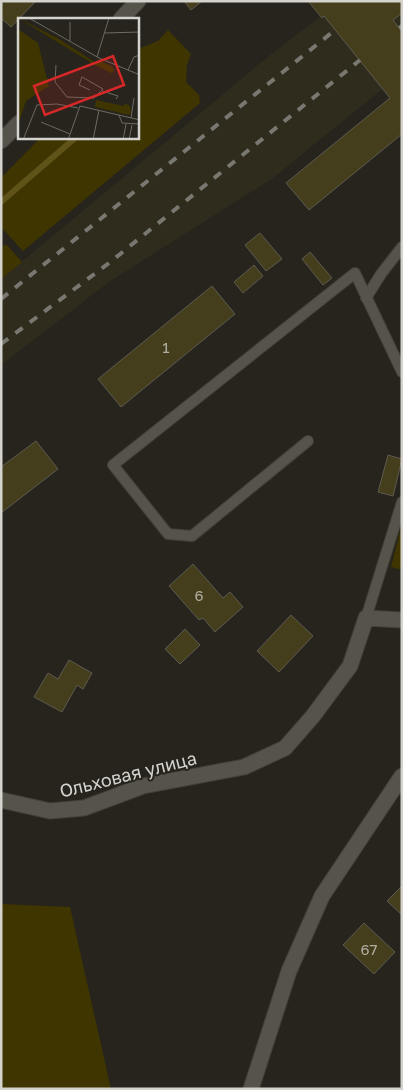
<svg xmlns="http://www.w3.org/2000/svg" width="403" height="1090" font-family="'Golos Text',sans-serif">
  <rect width="100%" height="100%" fill="#26241c"/>
  <path fill="#2f2c1e" d="M341,1H402V73L273,178L109,282L1,365V279L270,55Z"/>
  <g fill="#3f3501">
    <path d="M168,30L191,54L187,65L186,82L199,95L200,103L23,251L1,227V178L40,138H138V49L158,41Z"/>
    <path d="M6,244L22,262L1,279V248Z"/>
    <path d="M402,524V570L391,567Z"/>
    <path d="M1,904L70,907L111,1089H1Z"/>
  </g>
  <g fill="none" stroke-linecap="round" stroke-linejoin="round">
    <path stroke="#5f5319" stroke-width="6" d="M1,202L75,138"/>
  </g>
  <g fill="#453e1c" stroke="#5d5b51">
    <path d="M1,1H36L11,27L1,18Z"/>
    <path d="M184,1H202L191,10Z"/>
    <path d="M308,1H402V13L393,20L402,32V134L309,210L286,183L390,98L324,16L322,18Z"/>
    <path d="M260,233L282,259L266,271L245,245Z"/>
    <path d="M310,252L332,278L323,285L302,259Z"/>
    <path d="M254,265L263,276L243,293L234,282Z"/>
    <path d="M212,286L235,314L121,407L98,379Z"/>
    <path d="M36,441L58,469L1,513V467Z"/>
    <path d="M388,455L402,459L393,496L378,492Z"/>
    <path d="M193,564L223,598L230,592L243,607L215,632L203,618L199,620L169,586Z"/>
    <path d="M291,615L313,636L279,672L257,651Z"/>
    <path d="M185,629L200,645L180,664L165,649Z"/>
    <path d="M69,660L92,673L83,689L77,685L62,712L34,697L48,673L58,679Z"/>
    <path d="M402,886V915L387,901Z"/>
    <path d="M364,923L395,952L374,974L343,945Z"/>
  </g>
  <g fill="none" stroke-linecap="round" stroke-linejoin="round">
    <g stroke="#42403a" stroke-width="12">
      <g id="lane">
        <path d="M366,298L381,274L402,247"/>
        <path d="M308,441L192,536L168,534L113,465L355,273L402,372"/>
        <path d="M366,618L402,502"/>
      </g>
    </g>
    <g stroke="#42403a" stroke-width="17">
      <g id="street">
        <path d="M1,800L50,811L84,808L143,786L244,767L285,748L313,716L350,666L366,618L402,620"/>
        <path d="M251,1089L289,971L322,896L402,776"/>
      </g>
    </g>
    <g stroke="#42403a" stroke-width="17">
      <g id="secondary">
        <path d="M121,19L138,1"/>
        <path d="M1,141L19,123"/>
      </g>
    </g>
    <use href="#lane" stroke="#55534a" stroke-width="10"/>
    <use href="#street" stroke="#55534a" stroke-width="15"/>
    <use href="#secondary" stroke="#55534a" stroke-width="15"/>
    <g stroke="#787770" stroke-width="4" stroke-dasharray="9 9" stroke-linecap="butt">
      <path d="M399,28L402,26"/>
      <path d="M1,299L335,30"/>
      <path d="M1,344L109,263L360,60"/>
    </g>
  </g>
  <g text-anchor="middle" dominant-baseline="central" stroke-width="4" stroke-linejoin="round" paint-order="stroke">
    <g font-size="15" fill="#b0aea2">
      <text x="166" y="347">1</text>
      <text x="199" y="595">6</text>
      <text x="369" y="949">67</text>
    </g>
    <g font-size="18" fill="#d4d3ce" stroke="#26241c">
      <text transform="translate(128 774) rotate(-14)">Ольховая улица</text>
    </g>
  </g>
  <g transform="translate(18 18)">
    <rect width="121" height="121" fill="#26241c"/>
    <path d="M0,0L41,21L78,45L80,42L95,49L96,53L93,55L77,47ZM0,11L20,25L31,68L8,83L0,107ZM78,82L106,88L107,85L112,88L113,95L111,97L77,89Z" fill="#3f3501"/>
    <path fill="none" stroke="#6c6a63" stroke-width="1" d="M11,0L81,40L122,57M87,15L122,14M52,23V4M79,39L91,0M38,47L37,64L49,79L76,80L85,71L64,59L61,67L72,72M110,52L116,39L122,37M84,73L100,78L98,81M101,97L104,105L122,106M113,100L116,80M23,104L52,116M5,122L19,87L39,86L60,90M50,122L62,88L122,102M75,122L81,92M105,122L108,106M111,122L114,107"/>
    <path fill="#d62828" fill-opacity="0.15" stroke="#d62828" stroke-width="2.5" d="M95,38L106,67L27,97L16,68Z"/>
    <rect width="121" height="121" fill="none" stroke="#d4d3ce" stroke-width="2.5"/>
  </g>
  <rect width="403" height="1090" fill="none" stroke="#d4d3ce" stroke-width="5"/>
</svg>
